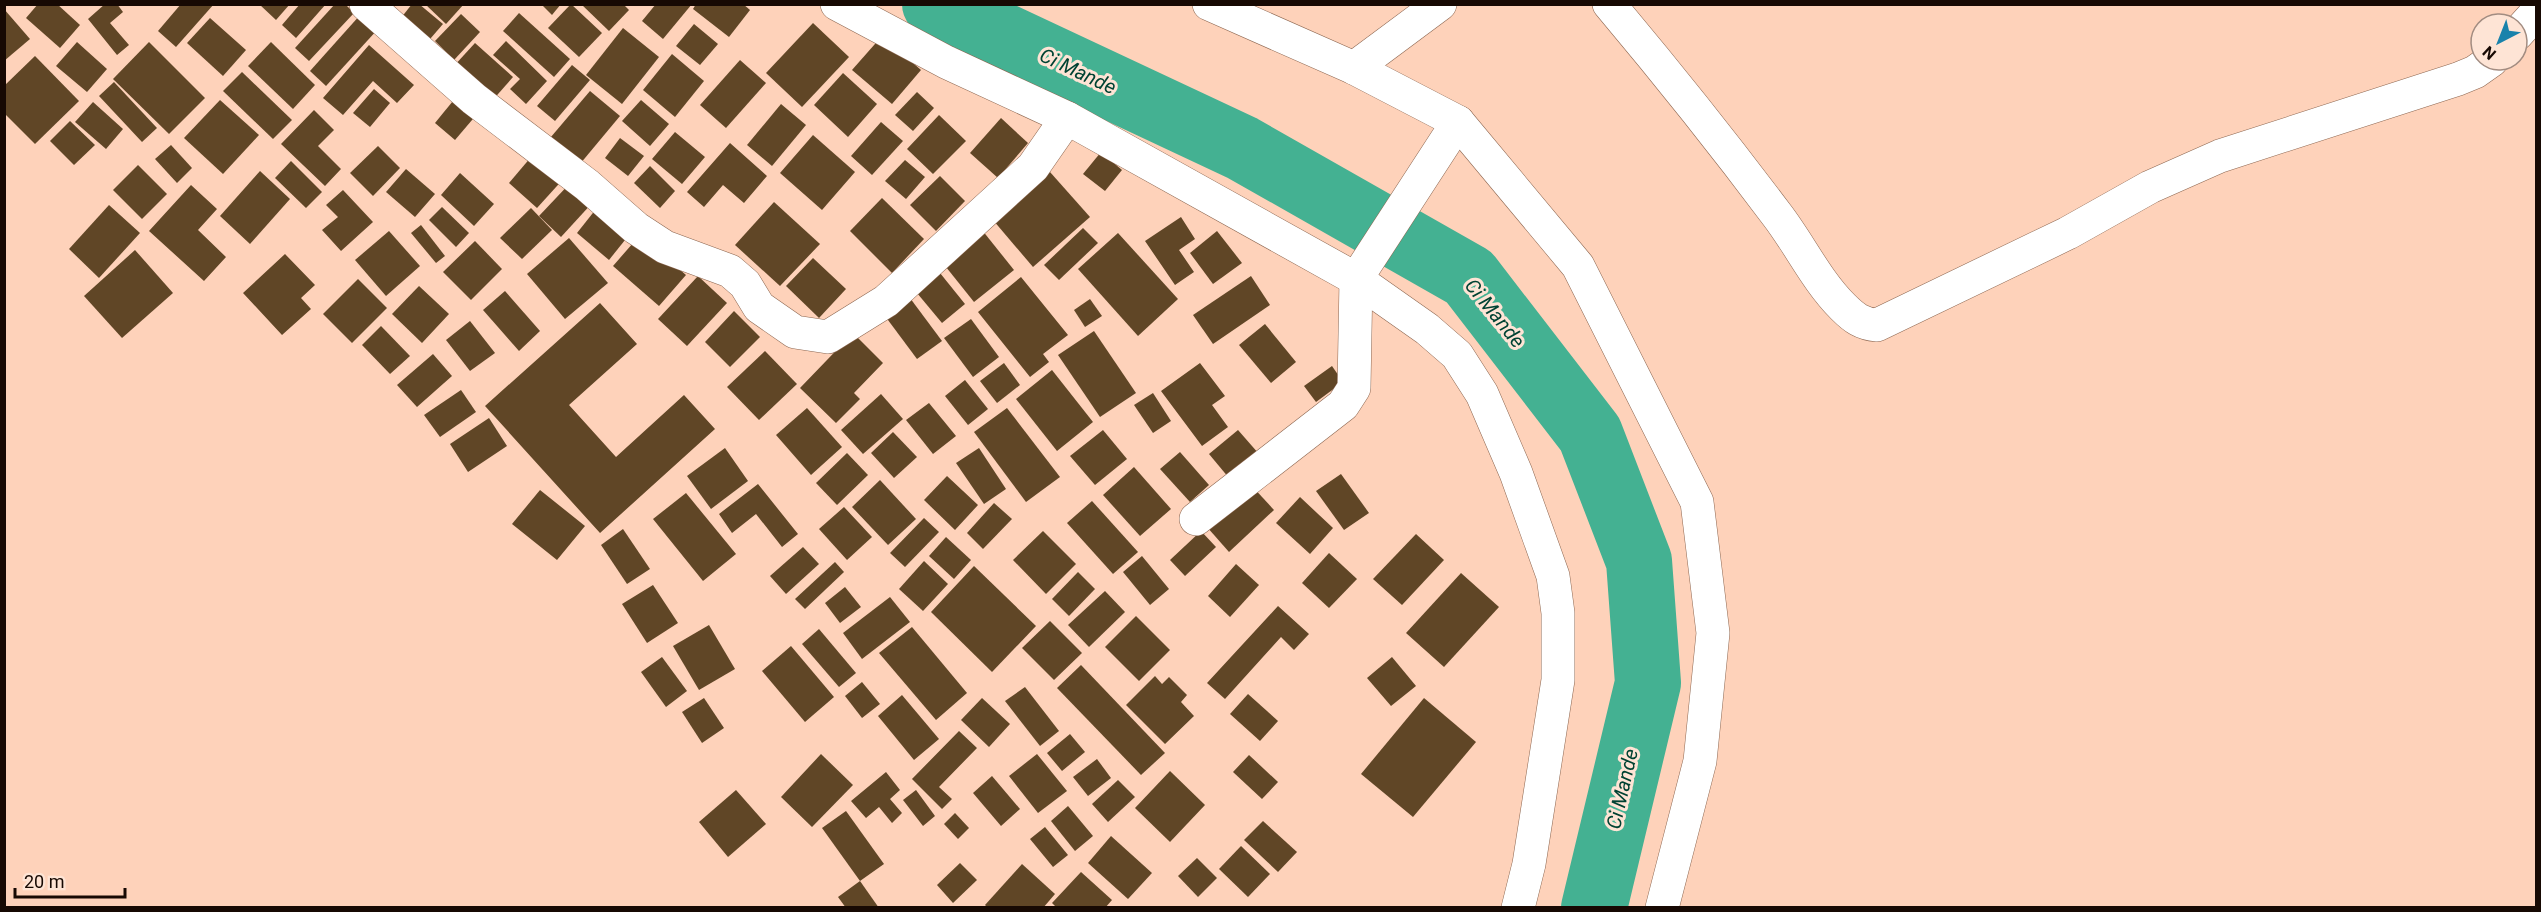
<svg xmlns="http://www.w3.org/2000/svg" width="2541" height="912" font-family="Roboto,sans-serif">
  <rect width="100%" height="100%" fill="#fed2ba"/>
  <g fill="none" stroke-linecap="round" stroke-linejoin="round">
    <path stroke="#44b192" stroke-width="66" d="M935,4L1242,148L1469,277L1590,434L1639,561L1648,683L1594,908"/>
  </g>
  <g fill="#604626">
    <path d="M38,4H57L80,25L60,48L26,18Z"/>
    <path d="M105,4H117L123,12L110,23L129,45L117,55L88,19Z"/>
    <path d="M181,4H214L176,47L158,31Z"/>
    <path d="M259,4H290L276,20Z"/>
    <path d="M300,4H326L296,38L282,25Z"/>
    <path d="M335,4H345L354,13L309,61L295,48Z"/>
    <path d="M412,4H419L443,24L424,46L397,23Z"/>
    <path d="M425,4H464L446,24Z"/>
    <path d="M541,4H561L552,15Z"/>
    <path d="M571,4L602,33L579,57L548,28Z"/>
    <path d="M581,4H623L629,10L609,31Z"/>
    <path d="M656,4H692L663,39L642,21Z"/>
    <path d="M696,4H743L750,10L729,37L693,9Z"/>
    <path d="M4,9L30,39L4,61Z"/>
    <path d="M519,13L570,59L554,77L503,31Z"/>
    <path d="M361,14L378,29L326,86L310,71Z"/>
    <path d="M461,14L480,32L454,60L435,41Z"/>
    <path d="M210,18L246,50L223,76L187,43Z"/>
    <path d="M813,23L849,57L802,107L766,73Z"/>
    <path d="M694,24L718,44L700,65L676,46Z"/>
    <path d="M623,28L659,57L622,104L586,75Z"/>
    <path d="M882,36L921,70L892,104L852,70Z"/>
    <path d="M506,41L547,81L526,104L510,89L520,79L493,55Z"/>
    <path d="M77,42L107,69L87,92L56,66Z"/>
    <path d="M149,42L205,98L169,134L113,79Z"/>
    <path d="M271,42L315,85L293,109L248,66Z"/>
    <path d="M475,43L513,77L491,102L453,67Z"/>
    <path d="M369,45L414,85L397,103L373,81L343,115L323,98Z"/>
    <path d="M672,54L704,81L675,117L643,90Z"/>
    <path d="M35,56L79,101L35,144L4,113V86Z"/>
    <path d="M740,60L766,83L726,128L700,105Z"/>
    <path d="M572,65L590,80L555,121L537,106Z"/>
    <path d="M242,72L292,120L273,139L223,91Z"/>
    <path d="M843,73L877,104L848,137L814,105Z"/>
    <path d="M114,82L157,128L142,142L99,96Z"/>
    <path d="M374,89L390,103L370,127L353,113Z"/>
    <path d="M590,91L620,116L575,170L545,144Z"/>
    <path d="M917,92L934,108L913,131L895,115Z"/>
    <path d="M457,96L478,113L455,140L435,123Z"/>
    <path d="M220,100L259,135L223,174L184,138Z"/>
    <path d="M641,100L669,124L650,146L622,121Z"/>
    <path d="M93,102L123,129L106,149L75,122Z"/>
    <path d="M781,104L806,125L772,166L747,145Z"/>
    <path d="M314,110L334,130L318,146L341,169L325,186L281,144Z"/>
    <path d="M939,115L966,141L933,174L907,149Z"/>
    <path d="M1001,118L1028,143L998,178L970,153Z"/>
    <path d="M70,121L95,145L74,165L50,141Z"/>
    <path d="M881,122L903,141L872,175L851,156Z"/>
    <path d="M675,132L705,157L682,184L652,159Z"/>
    <path d="M813,135L855,172L822,210L780,173Z"/>
    <path d="M620,138L644,156L628,176L605,158Z"/>
    <path d="M730,143L767,176L744,203L723,185L704,207L687,192Z"/>
    <path d="M171,145L192,168L177,183L155,159Z"/>
    <path d="M378,146L400,168L373,196L350,173Z"/>
    <path d="M537,150L566,176L537,208L509,183Z"/>
    <path d="M1101,152L1122,170L1105,191L1083,174Z"/>
    <path d="M905,160L925,177L906,199L885,181Z"/>
    <path d="M291,161L322,192L306,208L275,178Z"/>
    <path d="M138,165L167,194L142,219L113,190Z"/>
    <path d="M650,166L675,191L660,208L634,183Z"/>
    <path d="M406,169L435,194L415,217L386,192Z"/>
    <path d="M260,171L290,199L250,244L220,216Z"/>
    <path d="M1050,172L1090,217L1033,267L993,220Z"/>
    <path d="M460,173L494,204L474,226L441,195Z"/>
    <path d="M940,176L965,201L936,231L910,205Z"/>
    <path d="M573,180L594,201L561,237L539,216Z"/>
    <path d="M191,185L217,209L198,230L226,257L204,281L149,231Z"/>
    <path d="M343,190L373,222L341,251L322,230L338,217L326,205Z"/>
    <path d="M882,198L924,239L892,273L850,231Z"/>
    <path d="M774,202L820,244L780,286L735,245Z"/>
    <path d="M600,204L633,230L609,260L577,233Z"/>
    <path d="M109,205L140,233L99,278L69,249Z"/>
    <path d="M442,207L469,233L456,247L429,220Z"/>
    <path d="M531,208L552,230L522,259L500,238Z"/>
    <path d="M1181,217L1195,239L1179,250L1194,272L1175,285L1145,241Z"/>
    <path d="M421,225L445,256L436,263L411,233Z"/>
    <path d="M1083,228L1098,243L1059,280L1044,265Z"/>
    <path d="M982,230L1014,270L974,302L942,262Z"/>
    <path d="M389,231L420,266L386,296L355,260Z"/>
    <path d="M1217,231L1242,263L1213,284L1190,253Z"/>
    <path d="M1118,233L1178,299L1138,336L1078,269Z"/>
    <path d="M640,235L686,275L659,306L613,266Z"/>
    <path d="M569,238L608,283L565,319L527,274Z"/>
    <path d="M475,241L502,269L471,300L443,272Z"/>
    <path d="M135,250L173,293L122,338L84,296Z"/>
    <path d="M285,254L315,285L301,298L311,309L282,335L243,293Z"/>
    <path d="M813,258L846,289L819,318L786,286Z"/>
    <path d="M940,273L965,304L942,323L917,293Z"/>
    <path d="M698,276L727,303L687,346L658,319Z"/>
    <path d="M1251,276L1270,305L1213,344L1193,315Z"/>
    <path d="M1021,277L1068,335L1043,354L1049,362L1030,377L978,312Z"/>
    <path d="M358,279L387,308L352,343L323,314Z"/>
    <path d="M419,286L449,314L422,343L392,314Z"/>
    <path d="M505,291L540,331L519,351L483,310Z"/>
    <path d="M910,298L942,341L917,359L885,316Z"/>
    <path d="M1090,299L1102,316L1085,327L1074,310Z"/>
    <path d="M600,303L637,344L569,405L616,457L684,395L715,429L600,533L485,406Z"/>
    <path d="M734,311L760,337L730,367L705,342Z"/>
    <path d="M971,319L999,357L973,377L944,338Z"/>
    <path d="M470,321L495,353L470,371L446,340Z"/>
    <path d="M1265,324L1296,362L1271,383L1239,345Z"/>
    <path d="M381,326L410,356L390,374L362,345Z"/>
    <path d="M1094,331L1136,393L1100,417L1058,355Z"/>
    <path d="M853,333L883,363L854,393L860,399L836,423L800,388Z"/>
    <path d="M765,351L797,384L759,420L727,387Z"/>
    <path d="M433,354L452,376L417,407L397,385Z"/>
    <path d="M1004,363L1020,385L997,403L980,381Z"/>
    <path d="M1200,363L1225,396L1212,405L1228,427L1202,446L1161,391Z"/>
    <path d="M1332,366L1343,382L1316,402L1304,386Z"/>
    <path d="M1052,370L1093,422L1057,451L1016,399Z"/>
    <path d="M965,380L988,409L968,425L945,396Z"/>
    <path d="M461,390L476,412L440,437L424,415Z"/>
    <path d="M1153,393L1171,421L1153,433L1134,405Z"/>
    <path d="M881,394L903,419L863,454L841,430Z"/>
    <path d="M929,403L956,436L933,454L906,420Z"/>
    <path d="M807,408L842,447L811,475L776,435Z"/>
    <path d="M1007,408L1060,477L1026,502L974,432Z"/>
    <path d="M489,418L507,446L468,472L450,444Z"/>
    <path d="M1103,430L1127,459L1095,485L1070,456Z"/>
    <path d="M1238,430L1259,454L1229,478L1209,454Z"/>
    <path d="M893,432L917,457L894,478L871,453Z"/>
    <path d="M725,448L748,481L711,509L687,476Z"/>
    <path d="M979,448L1006,489L984,504L956,463Z"/>
    <path d="M1180,452L1209,485L1190,502L1160,469Z"/>
    <path d="M847,453L868,475L837,505L816,483Z"/>
    <path d="M1134,467L1171,509L1140,536L1103,495Z"/>
    <path d="M1341,474L1369,513L1344,530L1316,491Z"/>
    <path d="M947,476L978,505L955,530L924,500Z"/>
    <path d="M880,480L916,519L888,545L852,507Z"/>
    <path d="M758,484L798,534L782,547L756,514L732,533L719,514Z"/>
    <path d="M1251,485L1274,510L1229,552L1207,527Z"/>
    <path d="M540,490L585,526L557,560L512,524Z"/>
    <path d="M686,493L736,554L703,581L653,519Z"/>
    <path d="M1300,497L1333,528L1310,554L1276,523Z"/>
    <path d="M1092,501L1138,552L1113,574L1067,523Z"/>
    <path d="M994,503L1012,519L983,549L967,533Z"/>
    <path d="M844,507L872,537L847,560L819,529Z"/>
    <path d="M924,518L939,532L905,567L890,553Z"/>
    <path d="M623,529L650,569L627,584L601,545Z"/>
    <path d="M1043,531L1076,564L1046,594L1013,560Z"/>
    <path d="M1201,531L1216,547L1185,576L1170,560Z"/>
    <path d="M1416,534L1444,560L1402,605L1373,579Z"/>
    <path d="M946,537L971,560L954,579L929,556Z"/>
    <path d="M803,547L819,564L786,594L770,576Z"/>
    <path d="M1329,553L1357,579L1329,608L1302,583Z"/>
    <path d="M1142,556L1169,589L1150,605L1123,572Z"/>
    <path d="M924,561L948,584L923,611L899,589Z"/>
    <path d="M835,562L844,572L805,609L795,599Z"/>
    <path d="M1236,564L1259,585L1230,617L1208,596Z"/>
    <path d="M974,566L1036,626L992,672L931,612Z"/>
    <path d="M1078,572L1095,589L1069,616L1052,599Z"/>
    <path d="M1461,573L1499,607L1444,667L1406,633Z"/>
    <path d="M653,585L678,623L647,643L622,604Z"/>
    <path d="M845,587L861,607L840,623L825,603Z"/>
    <path d="M1105,591L1125,612L1089,647L1068,625Z"/>
    <path d="M890,597L910,622L862,659L843,633Z"/>
    <path d="M1278,606L1309,634L1294,650L1281,637L1225,699L1207,683Z"/>
    <path d="M1136,616L1170,650L1139,681L1105,647Z"/>
    <path d="M1050,621L1082,653L1054,680L1022,648Z"/>
    <path d="M709,625L735,669L699,690L673,646Z"/>
    <path d="M912,627L967,693L936,720L879,653Z"/>
    <path d="M819,629L856,673L839,687L802,644Z"/>
    <path d="M791,646L834,697L805,722L762,671Z"/>
    <path d="M662,657L687,691L666,707L641,672Z"/>
    <path d="M1392,657L1416,686L1391,706L1367,678Z"/>
    <path d="M1081,665L1165,753L1141,775L1057,688Z"/>
    <path d="M1155,676L1162,684L1169,677L1187,695L1181,702L1194,716L1165,744L1126,705Z"/>
    <path d="M862,682L880,704L862,718L845,696Z"/>
    <path d="M1025,687L1059,731L1040,746L1005,701Z"/>
    <path d="M1248,694L1278,721L1260,741L1230,714Z"/>
    <path d="M902,695L939,739L914,760L878,716Z"/>
    <path d="M704,698L724,728L702,743L682,712Z"/>
    <path d="M982,698L1010,724L989,747L961,720Z"/>
    <path d="M1424,698L1476,742L1413,817L1361,774Z"/>
    <path d="M959,731L977,748L939,787L952,799L942,809L912,779Z"/>
    <path d="M1070,734L1085,752L1062,771L1047,753Z"/>
    <path d="M821,754L853,785L812,827L781,797Z"/>
    <path d="M1037,754L1067,791L1038,813L1009,776Z"/>
    <path d="M1249,755L1278,782L1262,799L1233,772Z"/>
    <path d="M1097,759L1111,778L1088,796L1073,777Z"/>
    <path d="M1170,771L1205,805L1170,842L1135,808Z"/>
    <path d="M886,772L900,790L890,799L902,813L892,823L879,807L866,818L851,801Z"/>
    <path d="M992,776L1020,809L1001,826L973,793Z"/>
    <path d="M1118,780L1135,797L1108,822L1092,804Z"/>
    <path d="M736,790L766,824L728,857L699,822Z"/>
    <path d="M916,790L935,816L923,826L903,800Z"/>
    <path d="M1068,806L1093,836L1075,851L1051,821Z"/>
    <path d="M846,811L884,864L860,881L822,828Z"/>
    <path d="M955,813L969,828L958,839L944,824Z"/>
    <path d="M1263,821L1297,852L1278,872L1244,840Z"/>
    <path d="M1045,827L1068,855L1053,867L1030,839Z"/>
    <path d="M1111,836L1152,873L1128,899L1088,863Z"/>
    <path d="M1241,846L1270,874L1248,897L1219,869Z"/>
    <path d="M1197,858L1217,878L1198,897L1178,876Z"/>
    <path d="M960,863L977,880L953,903L937,885Z"/>
    <path d="M1022,864L1055,894L1043,908H988L985,905Z"/>
    <path d="M1081,872L1112,900L1105,908H1057L1052,903Z"/>
    <path d="M860,881L879,908H846L838,897Z"/>
  </g>
  <g fill="none" stroke-linecap="round" stroke-linejoin="round">
    <g stroke="#8d6751" stroke-width="34">
      <g id="minor">
        <path d="M366,4L474,99L587,185L636,228L665,247L730,271L745,284L759,307L795,332L828,337L886,301L1033,167L1067,118"/>
        <path d="M837,4L946,62L1067,118L1356,279L1427,329L1457,355L1482,394L1516,473L1553,576L1558,613V680L1529,864L1518,908"/>
        <path d="M1209,4L1354,68L1458,122L1578,266L1697,502L1713,633L1700,761L1662,908"/>
        <path d="M1609,4C1667,73 1723,143 1777,215C1800,245 1816,280 1843,307C1854,318 1862,324 1877,325L2068,233L2150,187L2220,156L2458,79L2475,72L2492,60"/>
        <path d="M2517,34L2536,13"/>
        <path d="M1354,68L1440,4"/>
        <path d="M1196,519L1343,405L1354,388L1356,279L1458,122"/>
      </g>
    </g>
    <use href="#minor" stroke="#fff" stroke-width="33"/>
  </g>
  <g text-anchor="middle" dominant-baseline="central" stroke-width="6" stroke-linejoin="round" paint-order="stroke">
    <g font-size="20" font-style="italic" fill="#004232" stroke="#fee4d5">
      <text transform="translate(1078 71) rotate(25)">Ci Mande</text>
      <text transform="translate(1495 313) rotate(51)">Ci Mande</text>
      <text transform="translate(1622 789) rotate(-77)">Ci Mande</text>
    </g>
  </g>
  <rect width="2541" height="912" fill="none" stroke="#170903" stroke-width="12"/>
  <g transform="translate(2499 42) rotate(222)"><circle r="28" fill="#fee4d5" stroke="#a28c81" stroke-width="1.5"/>
  <path d="M0-4.5L10 22L0 15L-10 22Z" fill="#1982ab"/>
  <text y="-9" font-size="16" font-weight="bold" text-anchor="middle" fill="#170903">N</text>
  </g>
  <path d="M15 888v9h110v-9" fill="none" stroke="#170903" stroke-width="3"/>
  <text x="24" y="888" font-size="18" fill="#170903" stroke="#fee4d5" stroke-width="4.5" paint-order="stroke">20 m</text>
</svg>
